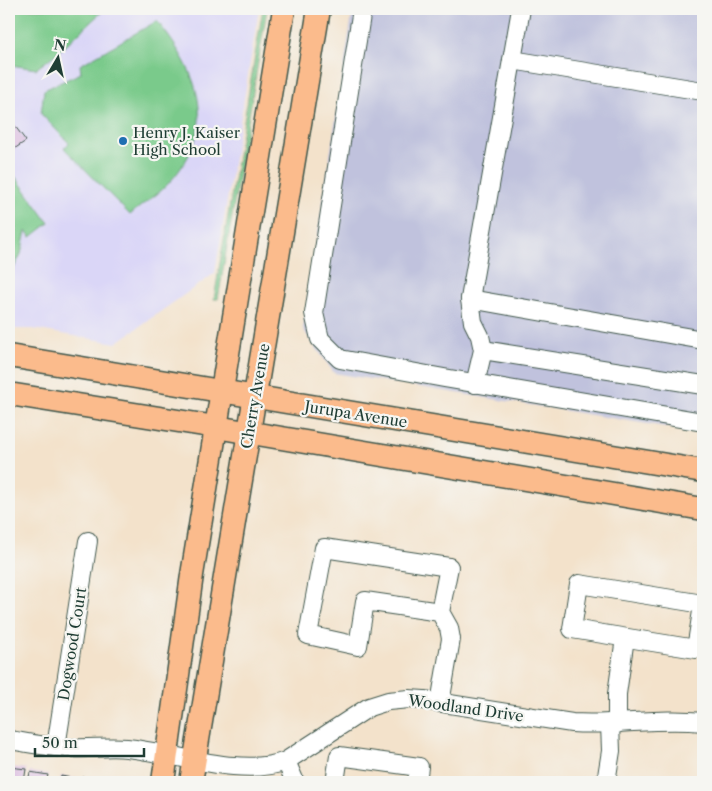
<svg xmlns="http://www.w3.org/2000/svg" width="712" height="791" font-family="'Libre Caslon Text',serif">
  <rect width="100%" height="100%" fill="#f6f6f2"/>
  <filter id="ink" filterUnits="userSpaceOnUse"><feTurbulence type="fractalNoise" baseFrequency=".02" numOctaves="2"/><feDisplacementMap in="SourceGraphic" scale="10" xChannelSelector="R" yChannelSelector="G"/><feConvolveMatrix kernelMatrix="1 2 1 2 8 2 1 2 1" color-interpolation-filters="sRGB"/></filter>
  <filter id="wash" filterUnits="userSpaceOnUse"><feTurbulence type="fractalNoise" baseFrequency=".0096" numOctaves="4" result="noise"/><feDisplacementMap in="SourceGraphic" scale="20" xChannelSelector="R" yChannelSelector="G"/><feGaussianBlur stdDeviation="1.12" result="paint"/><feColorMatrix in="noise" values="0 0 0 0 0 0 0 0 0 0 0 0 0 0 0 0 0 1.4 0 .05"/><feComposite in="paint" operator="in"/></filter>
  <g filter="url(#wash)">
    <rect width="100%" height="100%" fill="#f3e2cb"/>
    <path fill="#dad6f7" d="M9,9H259L215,273L116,343L33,329H9Z"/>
    <path fill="#c0c2dd" d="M353,9H703V433L334,373L303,329Z"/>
    <g fill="#7aca8b" stroke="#4c8460">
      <path d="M9,9H105L57,53L36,69L11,65L9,61Z"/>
      <path d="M263,9H267L218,299H214Z"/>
      <path d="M157,21C200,74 220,127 169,183C157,196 142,204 130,215L64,148L69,143L41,114L44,90L81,73L80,65Z"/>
      <path d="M9,168L49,223L31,237L26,231L21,254L9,278Z"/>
    </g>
    <g id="blocks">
      <g fill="#d7b4de">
        <path d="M9,118L26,141L11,151L9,148Z"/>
        <path d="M9,767L26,769L24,782H9Z"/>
        <path d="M30,772L48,775L46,782H28Z"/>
        <path d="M61,776L78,779L77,782H60Z"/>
        <path d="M83,777L99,780V782H82Z"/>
        <path d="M109,777L132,781V782H108Z"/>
      </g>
    </g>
  </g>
  <g filter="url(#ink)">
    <use href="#blocks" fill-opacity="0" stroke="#3f564b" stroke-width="1"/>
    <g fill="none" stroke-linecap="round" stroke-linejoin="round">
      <g stroke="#3f564b" stroke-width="20">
        <g id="minor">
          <path d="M362,9L314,313L320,339L340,359L444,378L703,422"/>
          <path d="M512,60L703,91"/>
          <path d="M470,299L703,340"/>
          <path d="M483,350L703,385"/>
          <path d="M475,384L483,350L480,336L473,322L470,299L521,9"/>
          <path d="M703,604L579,584L572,629L696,649L703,605"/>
          <path d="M440,612L365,601L358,646L308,635L324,548L449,567L440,612L449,628L451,639L440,703"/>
          <path d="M617,724V694L625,638"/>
          <path d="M9,740C30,743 52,748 73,748C91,749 109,746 127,748C175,753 242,778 286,761L369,707L388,701L409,699L424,700L572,723C616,726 660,717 703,722"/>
          <path d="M56,747L88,541"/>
          <path d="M286,761L295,782"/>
          <path d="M335,782L339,756L419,767L417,782"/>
          <path d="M606,782L611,751L610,724"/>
        </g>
      </g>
      <g stroke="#3f564b" stroke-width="25">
        <g id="major">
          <path d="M9,356L703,471"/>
          <path d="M9,394L216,427L703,509"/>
          <path d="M163,782L192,575L284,9"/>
          <path d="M191,782L319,9"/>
        </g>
      </g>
      <use href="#minor" stroke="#fff" stroke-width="18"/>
      <use href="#major" stroke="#fbbb8c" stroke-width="22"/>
    </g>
  </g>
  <circle fill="#1f6fb2" stroke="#f6f6f2" stroke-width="2" cx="123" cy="141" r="5"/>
  <g text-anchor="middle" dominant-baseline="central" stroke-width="4.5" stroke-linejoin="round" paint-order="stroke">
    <g font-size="15" fill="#1f3d34" stroke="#f6f6f2" text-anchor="start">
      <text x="133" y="132">Henry J. Kaiser<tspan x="133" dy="17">High School</tspan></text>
    </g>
    <g font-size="15" fill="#1f3d34" stroke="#f6f6f2">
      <text transform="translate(255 396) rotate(-80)">Cherry Avenue</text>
      <text transform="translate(356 414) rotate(9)">Jurupa Avenue</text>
      <text transform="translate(72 644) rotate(-81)">Dogwood Court</text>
      <text transform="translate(466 708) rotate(8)">Woodland Drive</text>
    </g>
  </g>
  <rect width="712" height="791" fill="none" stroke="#f6f6f2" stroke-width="30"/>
  <g transform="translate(58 58) rotate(9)" stroke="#f6f6f2" stroke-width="4" paint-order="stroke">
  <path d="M0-4L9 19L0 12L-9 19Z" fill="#1f3d34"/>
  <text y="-8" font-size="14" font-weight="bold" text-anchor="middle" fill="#1f3d34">N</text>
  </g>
  <path d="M35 748v8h109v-8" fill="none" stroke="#1f3d34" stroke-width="2.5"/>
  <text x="42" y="748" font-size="15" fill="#1f3d34" stroke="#f6f6f2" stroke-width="4" paint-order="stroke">50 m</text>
</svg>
